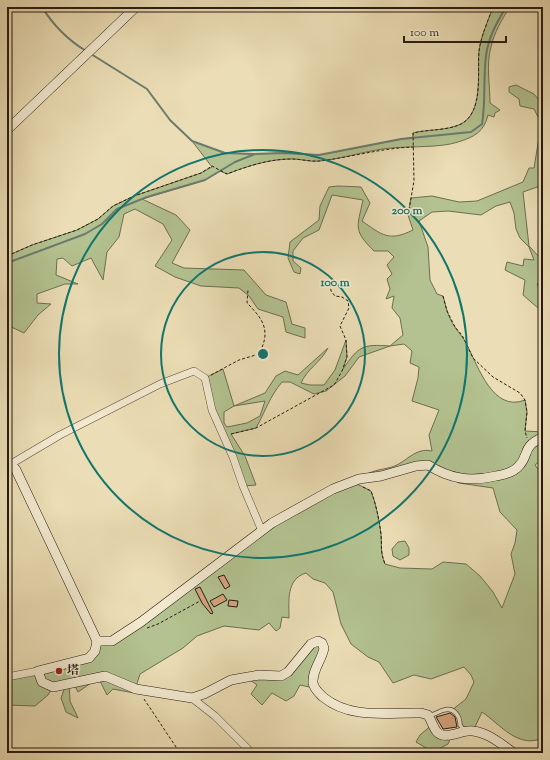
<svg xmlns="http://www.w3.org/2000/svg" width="550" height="760" font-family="'Sorts Mill Goudy','Noto Serif SC',serif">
  <rect width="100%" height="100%" fill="#ebddb5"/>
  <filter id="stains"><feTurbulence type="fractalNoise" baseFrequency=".005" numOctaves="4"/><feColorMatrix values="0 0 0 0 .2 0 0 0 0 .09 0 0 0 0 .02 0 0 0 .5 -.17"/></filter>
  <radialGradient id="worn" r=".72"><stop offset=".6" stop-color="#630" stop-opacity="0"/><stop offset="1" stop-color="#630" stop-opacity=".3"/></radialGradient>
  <g fill="#b3c290" stroke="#6c6e52" fill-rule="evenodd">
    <path d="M493,7H510C502,19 494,33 491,47C486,64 490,86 490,103L500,110L495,113L494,117L488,115C484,132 474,137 458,142C440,148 411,146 391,148C367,150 343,159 319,161C310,162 301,159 292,159C269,159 248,166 227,174L220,171L205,180L142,199L176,215L190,230L172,263L184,268L244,270L266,295L286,302L292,324L305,328V338L286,332L283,317L258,309L249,296L239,288L201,286L175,277L155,266L172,240L163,224L135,209L124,214L119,237L107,252L103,280L91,258L72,266L63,258L57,259L56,275L78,284H65L37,294V303L51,304L38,315L24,333L7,325V256L32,245L77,230L98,219L113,206L134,196L201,173L212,167L192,141L225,153L255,154L284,153L319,155L413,137V133C429,129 446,131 461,124C484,112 477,72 479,51C481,36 488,21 493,7Z"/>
    <path d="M516,85L534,94L543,105V185L523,192L529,246L542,260L543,279L537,284L543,297V310L538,308L523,295L525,280L505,270L507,262L523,266L524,259L534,260L529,247L520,238L516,229L514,213L510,202L496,206L481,215L448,211L432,212L419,221L428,247L430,280L437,294L443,296C446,306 448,318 455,327C459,334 464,338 467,345C478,366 493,413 525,400L527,412L525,431L543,432L542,454L543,459L535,465L538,469L543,468V738C518,749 501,725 482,712L473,731L460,725V721L452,710L466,699L474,682L471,675L464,667L431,679L414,675L393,683L379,662L368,657L351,644L341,624L333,592L325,583L313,579L306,573C286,579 289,601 289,618L282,617L280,628L276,631L269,623L259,630L224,626L197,636L183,648L140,674L134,693L113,689L107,695L100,681H94L78,692L73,682L69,683L70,701L78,718L66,712L61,698L66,684L53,687L48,695L35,706L7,705V677L89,658L97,641H112L272,523L346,483L359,485L371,491C376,504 379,519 381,534C382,547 380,551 385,564L400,568L432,569L443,562L466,564L480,576L493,592L502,608L515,574L511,554L515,543L517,530L500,512L493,488L459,483L428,465L359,479C374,469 377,471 392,467C407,462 415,447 432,451L429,435L439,410L412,401L418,378L419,367L410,363L412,351L404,344L390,346L359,357L345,376L326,391L314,394L290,382H282C270,396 265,412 256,428L231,434L245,456L256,485L243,486L221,430L205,378L223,369L234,406L265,393L276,376L285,371L298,375L328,348C321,362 307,369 301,383L310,385H324L335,370L346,340L347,357L343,369C359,346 362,344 390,346L403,335L400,318L392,308L394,296L386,299L390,289L387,279L392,274L387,265L394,257L388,251H374C353,230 357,228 363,200L332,195L319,230L303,238L293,251V261L301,268L300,274L294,272L288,258L290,242L319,220L320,206L329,187L338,186L361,187L370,203L362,221C382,235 389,242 413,230L408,215L411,198L432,196L459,202L477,201L523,182L529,168H534L542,119L538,117L534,109L520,106L519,99L509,92V87ZM265,401L260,416L247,423L227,427L224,423V412L234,406Z"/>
    <path d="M405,541L409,548V555L400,560L393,556L392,549L398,542Z"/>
    <path d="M322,643L314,688L300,685L294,696L286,701L272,693L262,705L251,694L257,685L246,677L281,676L311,644Z"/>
    <path d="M433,724L435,728L452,735L448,744L433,752L416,742L420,735Z"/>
  </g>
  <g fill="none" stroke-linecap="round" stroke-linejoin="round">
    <g stroke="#6b7c6e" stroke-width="2">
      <path d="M42,7C53,25 68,40 86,51"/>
      <path d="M91,54L147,89L170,120L192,141L225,153L253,154"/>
      <path d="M7,263L85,234L102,224L117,209L147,197L205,180L235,162L255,154L284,153L319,155L401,139L471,132L482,124C486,101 483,78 486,56C488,38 497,22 506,7"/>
    </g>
  </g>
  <g fill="#d5a57e" stroke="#261b13">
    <path d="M224,575L230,586L225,589L218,577Z"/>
    <path d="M200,587L213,613L211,614L202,603L195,589Z"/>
    <path d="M223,594L227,600L214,607L210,601Z"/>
    <path d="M229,600L238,601L237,607L228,606Z"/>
    <path d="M450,713L455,717L457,727L443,729L436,717Z"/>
  </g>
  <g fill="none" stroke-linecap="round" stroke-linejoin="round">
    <g stroke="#574c3c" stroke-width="5">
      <path id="lane" d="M429,715C436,715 438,711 444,710C454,707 460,716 460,725L464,730"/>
    </g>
    <g stroke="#574c3c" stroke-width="8">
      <g id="street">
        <path d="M11,464L60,435L160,384L194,371L205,378L212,410L233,457L243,486L262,531"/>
        <path d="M7,677L38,671"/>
        <path d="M192,698L215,716L247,748L250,753"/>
      </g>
    </g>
    <g stroke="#261b13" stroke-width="10">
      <g id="secondary">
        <path d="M7,130L136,7"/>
        <path d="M7,464H11L16,470L97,641L95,651L89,658L38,671L42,682L53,687L105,676L136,689L192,698L204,694L231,680L259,675L281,676L288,672L311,644L318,641L322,643L324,648C322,660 312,670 313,683C314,689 319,693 323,697C351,720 389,712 421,713L428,715C431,720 433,727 437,732C446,741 462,729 473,731C489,733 501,744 514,753"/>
        <path d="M97,641H112L141,622L272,523L333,489L359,479L381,476L416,466L428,465C450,479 470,482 496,476C502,475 513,472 518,467C531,454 520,448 543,437"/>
      </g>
    </g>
    <g stroke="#261b13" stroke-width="1" stroke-dasharray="3 2" stroke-linecap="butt">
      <path d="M408,215L414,181L413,133C429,129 446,131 461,124C484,112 477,72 479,51C481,36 488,21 493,7"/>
      <path d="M7,256L32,245L77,230L98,219L113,206L134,196L201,173L212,166L227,174C248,166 269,159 292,159C301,159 311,162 320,161C352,157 382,148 414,147"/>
      <path d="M443,296L447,311L455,327L462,335L473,358L493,377L520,393L525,400L527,412L525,431L527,438"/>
      <path d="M211,375L239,360L259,354C271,331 264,320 247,303L248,289"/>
      <path d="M231,434L256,428L334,385L342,371L347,357L346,340L340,326L349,308L348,301L342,297L335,296L331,291L330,284"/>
      <path d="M363,487L371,491C376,504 379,519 381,534C382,547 380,551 385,564"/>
      <path d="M147,628L158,624L200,601"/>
      <path d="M144,699L180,753"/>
    </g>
    <use href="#lane" stroke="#f2e9cf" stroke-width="3.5"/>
    <use href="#street" stroke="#f2e9cf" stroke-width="7"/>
    <use href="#secondary" stroke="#f2e9cf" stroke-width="9"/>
  </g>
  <g fill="none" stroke="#0f766e" stroke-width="2">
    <circle cx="263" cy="354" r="102"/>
    <circle cx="263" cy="354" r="204"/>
  </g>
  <circle fill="#8f2418" stroke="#f2e9cf" stroke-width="1.5" cx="59" cy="671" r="4"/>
  <g text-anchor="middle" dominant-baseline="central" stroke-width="3" stroke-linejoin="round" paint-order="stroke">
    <g font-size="12" font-weight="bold" fill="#261b13" stroke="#f2e9cf" text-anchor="start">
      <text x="67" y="671">塔</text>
    </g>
  </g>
  <circle cx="263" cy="354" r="6" fill="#0f766e" stroke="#f2e9cf" stroke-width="2"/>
  <g font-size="12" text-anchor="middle" font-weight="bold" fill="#0f766e" stroke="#f2e9cf" stroke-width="3" stroke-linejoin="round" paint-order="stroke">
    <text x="407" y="214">200 m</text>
    <text x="335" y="286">100 m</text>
  </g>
  <rect width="550" height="760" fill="none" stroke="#ebddb5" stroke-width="24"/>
  <rect x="8" y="8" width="534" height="744" fill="none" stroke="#261b13" stroke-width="2"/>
  <rect x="12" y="12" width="526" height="736" fill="none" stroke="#261b13"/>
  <path d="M404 36v6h102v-6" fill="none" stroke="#261b13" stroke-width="2"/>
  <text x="410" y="36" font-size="12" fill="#261b13" stroke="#f2e9cf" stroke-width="3" paint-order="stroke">100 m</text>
  <rect width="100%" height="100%" filter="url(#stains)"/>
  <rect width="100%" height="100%" fill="url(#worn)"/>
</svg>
